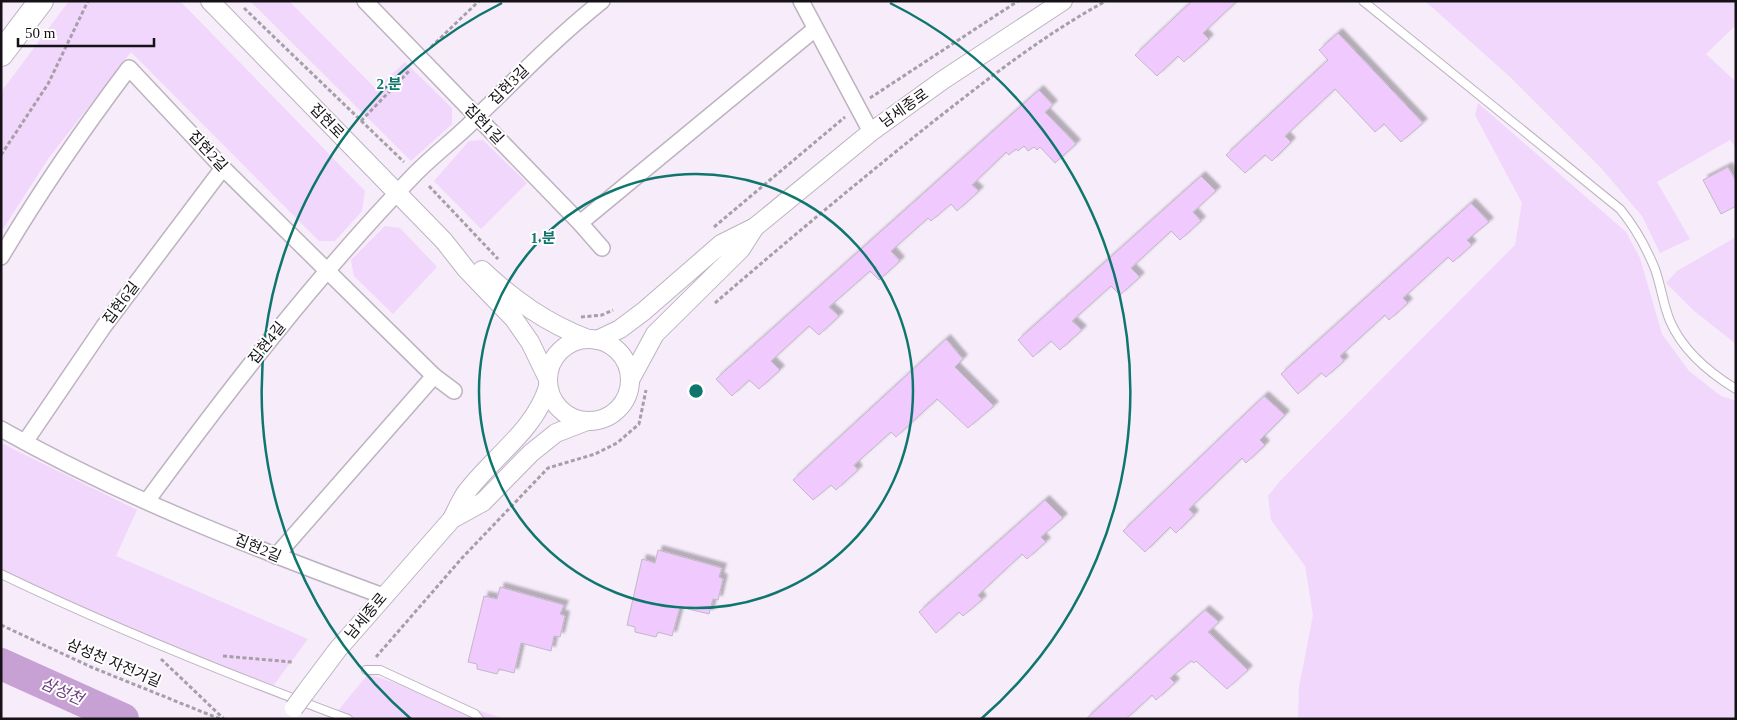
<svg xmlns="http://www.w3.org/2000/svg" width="1737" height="720" font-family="'Times New Roman','Noto Sans KR',serif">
  <defs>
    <filter id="shadow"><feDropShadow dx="4.5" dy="-4.5" stdDeviation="1" flood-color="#0004"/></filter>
  </defs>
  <rect width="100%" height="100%" fill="#f6ecfa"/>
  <g fill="#f1d7fb">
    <path d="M69,1H180L365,191L362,211L335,241H319L131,52L48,159L1,232V92Z"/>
    <path d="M250,1H289L376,89L405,62L452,108V124L411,161Z"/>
    <path d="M1425,1H1736V25L1706,54L1736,82V148L1730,140L1657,182L1690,239L1660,253L1642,216L1601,168L1509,76Z"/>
    <path d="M1478,103L1626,232L1640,258L1662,334L1689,371L1721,396L1736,401V719H1298L1299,687L1313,615L1305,566L1271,520L1268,496L1281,480L1515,245L1522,203L1475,115Z"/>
    <path d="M483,140L527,183L481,229L434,181L469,141Z"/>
    <path d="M385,226L400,228L437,267L393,314L354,276L351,260Z"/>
    <path d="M1736,237V344L1693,310L1666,283L1677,271Z"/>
    <path d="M1,443L137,510L116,556L308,639L273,686L156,643L1,577Z"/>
    <path d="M368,674L505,719L332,718Z"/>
  </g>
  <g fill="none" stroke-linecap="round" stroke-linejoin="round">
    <path stroke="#c7a1d4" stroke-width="32" d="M1,664L123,719"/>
  </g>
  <g fill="#f0c9fe" stroke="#c2b8c6" filter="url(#shadow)">
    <path d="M1192,1H1237L1203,33L1209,39L1184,62L1178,56L1157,76L1135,55Z"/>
    <path d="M1338,33L1423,123L1401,142L1384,124L1375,132L1335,89L1285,136L1291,142L1272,161L1265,155L1245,173L1226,155L1328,60L1319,50Z"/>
    <path d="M1039,90L1053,105L1045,112L1076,144L1055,163L1040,147L1037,150L1034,147L1028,151L1024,146L1018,151L1016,149L1009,155L1006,152L972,185L979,191L957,211L951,204L931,221L928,218L891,251L900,261L879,280L870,271L829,307L839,316L819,335L809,326L771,361L780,370L759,389L749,380L732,396L716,379Z"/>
    <path d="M1728,167L1736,181V206L1721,214L1703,180Z"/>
    <path d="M1201,176L1216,191L1193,212L1201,221L1180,240L1171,231L1131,268L1140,277L1120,295L1111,286L1072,321L1082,330L1060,350L1051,341L1033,357L1018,340Z"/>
    <path d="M1471,203L1489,222L1467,240L1472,245L1453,262L1448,257L1403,298L1408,303L1389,320L1385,315L1340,356L1344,361L1326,377L1321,373L1298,394L1281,374Z"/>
    <path d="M946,339L963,359L955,367L994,406L968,428L937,399L896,437L891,432L854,465L858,470L836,490L831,485L813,500L793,480Z"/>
    <path d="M1264,396L1285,415L1260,440L1265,445L1246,463L1242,458L1189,509L1194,515L1176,533L1170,527L1145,552L1123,531Z"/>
    <path d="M1045,500L1063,518L1041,537L1046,542L1027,559L1022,554L978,595L982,600L963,616L959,612L936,633L919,612Z"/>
    <path d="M658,550L722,568L719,577L723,579L718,600L713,599L709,614L680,607L672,636L658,632L656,637L635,632V627L627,625L642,559L655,563Z"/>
    <path d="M500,587L564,605L560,614L565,616L560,637L554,636L551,651L521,643L514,673L499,669L497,674L477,669V664L468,662L484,596L497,599Z"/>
    <path d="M1205,610L1219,622L1208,632L1248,670L1227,689L1196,661L1194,663L1191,661L1170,678L1175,683L1156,700L1152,695L1126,719H1086Z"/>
  </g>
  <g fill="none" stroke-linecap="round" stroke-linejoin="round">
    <g stroke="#bdb3c0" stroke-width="10">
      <g id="service">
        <path d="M1363,1L1620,209C1635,227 1646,247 1655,269C1661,286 1663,304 1670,321C1683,351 1708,372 1736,389"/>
        <path d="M1,574C115,629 230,675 348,719"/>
        <path d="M366,670H380L475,714L479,719"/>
      </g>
    </g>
    <g stroke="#bdb3c0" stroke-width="18">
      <g id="minor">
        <path d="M365,1L580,223L602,248"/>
        <path d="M801,1L871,132"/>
        <path d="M580,223L815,29"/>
        <path d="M1,257C40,191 83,129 129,68L223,168L434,376L454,391"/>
        <path d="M1,429C122,497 253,548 383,596"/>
        <path d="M25,442L104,326L223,168"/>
        <path d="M147,501C230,388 316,277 413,176C433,155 457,138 477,117C518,77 557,37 602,1"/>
        <path d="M276,556L434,376"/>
      </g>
    </g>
    <g stroke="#bdb3c0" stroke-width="20">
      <g id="tertiary">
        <path d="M210,1L444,241L466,269L514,319L530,342L548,379"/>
        <path d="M755,227L871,132L943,80L1063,1"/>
        <path d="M482,270C514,300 546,323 588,339"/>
        <circle cx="589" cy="380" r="41"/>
        <path d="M597,340L620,329L644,311L721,244L755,227L741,249L655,334L630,380"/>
        <path d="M452,519L483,502L531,453L556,433L587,421"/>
        <path d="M305,693L338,649L452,519C456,511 460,502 465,494C492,457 534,432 548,387"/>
      </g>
    </g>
    <g stroke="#bdb3c0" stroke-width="26">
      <path id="trunk" d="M1,54L41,1"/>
    </g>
    <g stroke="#a69fa9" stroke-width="3" stroke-dasharray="4 2.5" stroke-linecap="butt">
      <path d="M244,8L404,162"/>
      <path d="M431,47L479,1"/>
      <path d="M870,98L1018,1"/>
      <path d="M361,121L410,70"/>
      <path d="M1,155L48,84L88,1"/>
      <path d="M429,186L498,259"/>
      <path d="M714,227L845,117"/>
      <path d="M715,303C787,241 860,180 934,121C989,78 1045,34 1106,1"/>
      <path d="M581,317L602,315L613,310"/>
      <path d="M1,625L91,667L220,719"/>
      <path d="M223,656L292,662"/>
      <path d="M376,657L462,558L548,468L595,454L617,443L639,424L646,390"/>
      <path d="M161,659L224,719"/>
    </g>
    <use href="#service" stroke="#fff" stroke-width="8"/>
    <use href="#minor" stroke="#fff" stroke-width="15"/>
    <use href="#tertiary" stroke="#fff" stroke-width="18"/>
    <use href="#trunk" stroke="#fff" stroke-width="24"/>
    <g stroke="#bdb3c0" stroke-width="20" stroke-linecap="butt">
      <path id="tertiary-bridge" d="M294,708L305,693"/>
    </g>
    <use href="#tertiary-bridge" stroke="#fff" stroke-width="18"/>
  </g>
  <g fill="none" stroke="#0f766e" stroke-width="2.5">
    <circle cx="696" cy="391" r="217"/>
    <path d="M411 719A434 434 0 0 1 502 3M890 3A434 434 0 0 1 981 719"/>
  </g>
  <g text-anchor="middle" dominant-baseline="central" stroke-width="4" stroke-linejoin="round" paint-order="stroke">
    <g font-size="15" fill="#151116" stroke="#fff">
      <text transform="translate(509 85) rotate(-45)">집현3길</text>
      <text transform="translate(904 108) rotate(-35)">남세종로</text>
      <text transform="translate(327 121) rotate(46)">집현로</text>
      <text transform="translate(484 124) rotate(46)">집현1길</text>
      <text transform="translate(208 151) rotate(47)">집현2길</text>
      <text transform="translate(121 303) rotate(-53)">집현6길</text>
      <text transform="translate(267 343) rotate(-51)">집현4길</text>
      <text transform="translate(258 548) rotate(23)">집현2길</text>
      <text transform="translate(366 616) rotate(-50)">남세종로</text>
      <text transform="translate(114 663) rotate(23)">삼성천 자전거길</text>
    </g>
    <g font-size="16" font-style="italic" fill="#704080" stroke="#fff">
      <text transform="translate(62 691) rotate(24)">삼성천</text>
    </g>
  </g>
  <circle cx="696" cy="391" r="8" fill="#0f766e" stroke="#fff" stroke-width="2.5"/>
  <g font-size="15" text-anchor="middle" font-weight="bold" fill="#0f766e" stroke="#fff" stroke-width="4" stroke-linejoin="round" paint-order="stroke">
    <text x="389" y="89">2 분</text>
    <text x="543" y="243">1 분</text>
  </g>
  <rect width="1737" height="720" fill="none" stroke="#151116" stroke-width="5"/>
  <path d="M18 38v8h136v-8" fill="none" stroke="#151116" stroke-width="2.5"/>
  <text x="25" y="38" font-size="15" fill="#151116" stroke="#ffffff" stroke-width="4" paint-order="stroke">50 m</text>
</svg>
